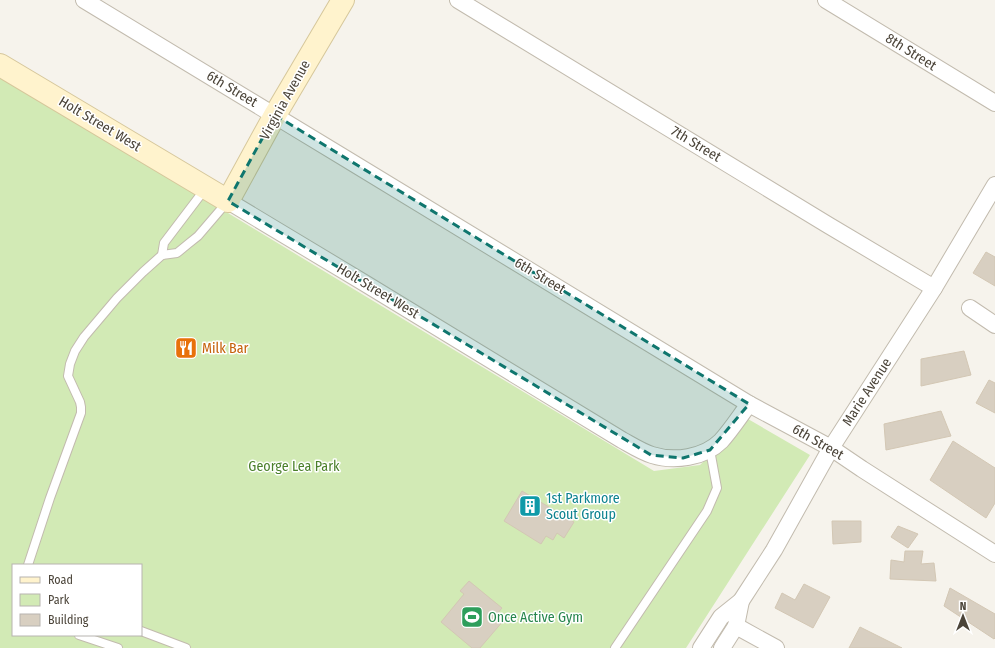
<svg xmlns="http://www.w3.org/2000/svg" width="995" height="648" font-family="'Fira Sans Condensed',sans-serif">
  <rect width="100%" height="100%" fill="#f6f3ec"/>
  <path fill="#d2eab5" fill-rule="evenodd" d="M0,75L654,471L700,465L748,419L810,455L686,648H0ZM13,565H141V635H13Z"/>
  <g fill="#d8cfc1" stroke="#d3c7b4">
    <path d="M986,252L995,257V286L973,273Z"/>
    <path d="M964,351L971,375L921,386V359Z"/>
    <path d="M989,380L995,383V413L976,403Z"/>
    <path d="M941,411L951,436L886,450L884,424Z"/>
    <path d="M953,441L995,468V503L986,518L930,480Z"/>
    <path d="M522,491L574,522L564,538L557,533L553,540L546,536L541,544L504,521Z"/>
    <path d="M832,521H861V542L833,544Z"/>
    <path d="M898,526L918,534L908,548L891,537Z"/>
    <path d="M905,551H923L921,564L934,563L936,581L890,579L891,560L904,562Z"/>
    <path d="M469,581L502,608L497,614L504,620L480,648H472L441,622L464,594L460,591Z"/>
    <path d="M804,584L830,597L813,628L775,608L782,593L795,600Z"/>
    <path d="M950,588L995,614V638L994,639L944,606Z"/>
    <path d="M860,627L902,648H849Z"/>
  </g>
  <g fill="none" stroke-linecap="round" stroke-linejoin="round">
    <g stroke="#c2bbae" stroke-width="10">
      <g id="lane">
        <path d="M162,255L164,243L205,189"/>
        <path d="M28,565L50,498L81,413V407L80,402L68,376L70,364L75,351L84,337L117,298L143,272L162,255L177,253L188,244L198,236L228,201"/>
        <path d="M141,631L186,648"/>
        <path d="M79,635L118,648"/>
        <path d="M615,648L707,511L717,488L710,450"/>
      </g>
    </g>
    <g stroke="#c2bbae" stroke-width="18">
      <g id="street">
        <path d="M84,0L343,157L749,404L831,448L862,469L995,554"/>
        <path d="M458,0L828,225L934,288"/>
        <path d="M826,0L995,103"/>
        <path d="M228,201L366,284L622,440C631,445 642,452 652,455C674,462 704,458 721,441C731,430 740,416 749,404"/>
        <path d="M970,308L995,325"/>
        <path d="M736,626L776,648"/>
        <path d="M701,648L721,617L741,601L774,550L831,448L934,288L995,185"/>
        <path d="M722,648L736,626L741,601"/>
      </g>
    </g>
    <g stroke="#d6c79b" stroke-width="24">
      <path id="secondary" d="M0,65L228,201L275,115L343,0"/>
    </g>
    <use href="#lane" stroke="#fff" stroke-width="8"/>
    <use href="#street" stroke="#fff" stroke-width="16"/>
    <use href="#secondary" stroke="#fff3cd" stroke-width="22"/>
  </g>
  <path fill="#0f766e" fill-opacity="0.2" stroke="#0f766e" stroke-width="3" stroke-dasharray="8 5" stroke-linejoin="round" d="M275,115L749,404L710,450L683,458L651,455L228,201Z"/>
  <defs>
    <g id="restaurant-square" transform="scale(1.15)"><rect x="-9" y="-9" width="18" height="18" rx="4" fill="#e8710a" stroke="#fff"/><path d="M-5-6h1v4h1v-4h1v4h1v-4h1v5L-1.5 .5V6h-2V.5L-5-1ZM5-6V6H3V1.5H1.5Q1.5-4 5-6Z" fill="#fff"/></g>
    <g id="building-square" transform="scale(1.15)"><rect x="-9" y="-9" width="18" height="18" rx="4" fill="#0f9aa8" stroke="#fff"/><path d="M-4-6H4V6H1V3H-1V6H-4ZM-2.5-4.3h1.7v1.8h-1.7ZM.8-4.3h1.7v1.8H.8ZM-2.5-1h1.7V.8h-1.7ZM.8-1h1.7V.8H.8Z" fill="#fff"/></g>
    <g id="stadium-square" transform="scale(1.15)"><rect x="-9" y="-9" width="18" height="18" rx="4" fill="#2e9e5b" stroke="#fff"/><path d="M0-5a6.5 5 0 1 0 0 10a6.5 5 0 1 0 0-10ZM-3.5-1.8h7v3.6h-7Z" fill="#fff"/></g>
  </defs>
  <g fill-rule="evenodd">
    <use href="#restaurant-square" x="186" y="348"/>
    <use href="#building-square" x="530" y="506"/>
    <use href="#stadium-square" x="472" y="617"/>
  </g>
  <g text-anchor="middle" dominant-baseline="central" stroke-width="3" stroke-linejoin="round" paint-order="stroke">
    <g font-size="14" fill="#4b4439" stroke="#fff">
      <text transform="translate(911 52) rotate(32)">8th Street</text>
      <text transform="translate(232 89) rotate(31)">6th Street</text>
      <text transform="translate(285 100) rotate(-61)">Virginia Avenue</text>
      <text transform="translate(100 124) rotate(31)">Holt Street West</text>
      <text transform="translate(696 144) rotate(31)">7th Street</text>
      <text transform="translate(540 276) rotate(31)">6th Street</text>
      <text transform="translate(378 291) rotate(31)">Holt Street West</text>
      <text transform="translate(867 392) rotate(-57)">Marie Avenue</text>
      <text transform="translate(818 442) rotate(30)">6th Street</text>
    </g>
    <g font-size="14" fill="#c56008" stroke="#fff" text-anchor="start">
      <text x="202" y="348">Milk Bar</text>
    </g>
    <g font-size="14" fill="#4a7f2a" stroke="#fff">
      <text x="294" y="466">George Lea Park</text>
    </g>
    <g font-size="14" fill="#0d838f" stroke="#fff" text-anchor="start">
      <text x="546" y="498">1st Parkmore<tspan x="546" dy="16">Scout Group</tspan></text>
    </g>
    <g font-size="14" fill="#27864d" stroke="#fff" text-anchor="start">
      <text x="488" y="617">Once Active Gym</text>
    </g>
  </g>
  <rect x="12" y="564" width="130" height="72" fill="#ffffff" stroke="#b7b4b0"/>
  <rect x="20" y="577" width="20" height="6" fill="#fff3cd" stroke="#b7b4b0"/>
  <text x="48" y="584" font-size="12" fill="#4b4439">Road</text>
  <rect x="20" y="594" width="20" height="12" fill="#d2eab5" stroke="#b7b4b0"/>
  <text x="48" y="604" font-size="12" fill="#4b4439">Park</text>
  <rect x="20" y="614" width="20" height="12" fill="#d8cfc1" stroke="#b7b4b0"/>
  <text x="48" y="624" font-size="12" fill="#4b4439">Building</text>
  <g transform="translate(963 616)" stroke="#ffffff" stroke-width="3" paint-order="stroke">
  <path d="M0-3L7 15L0 10L-7 15Z" fill="#4b4439"/>
  <text y="-6" font-size="11" font-weight="bold" text-anchor="middle" fill="#4b4439">N</text>
  </g>
</svg>
